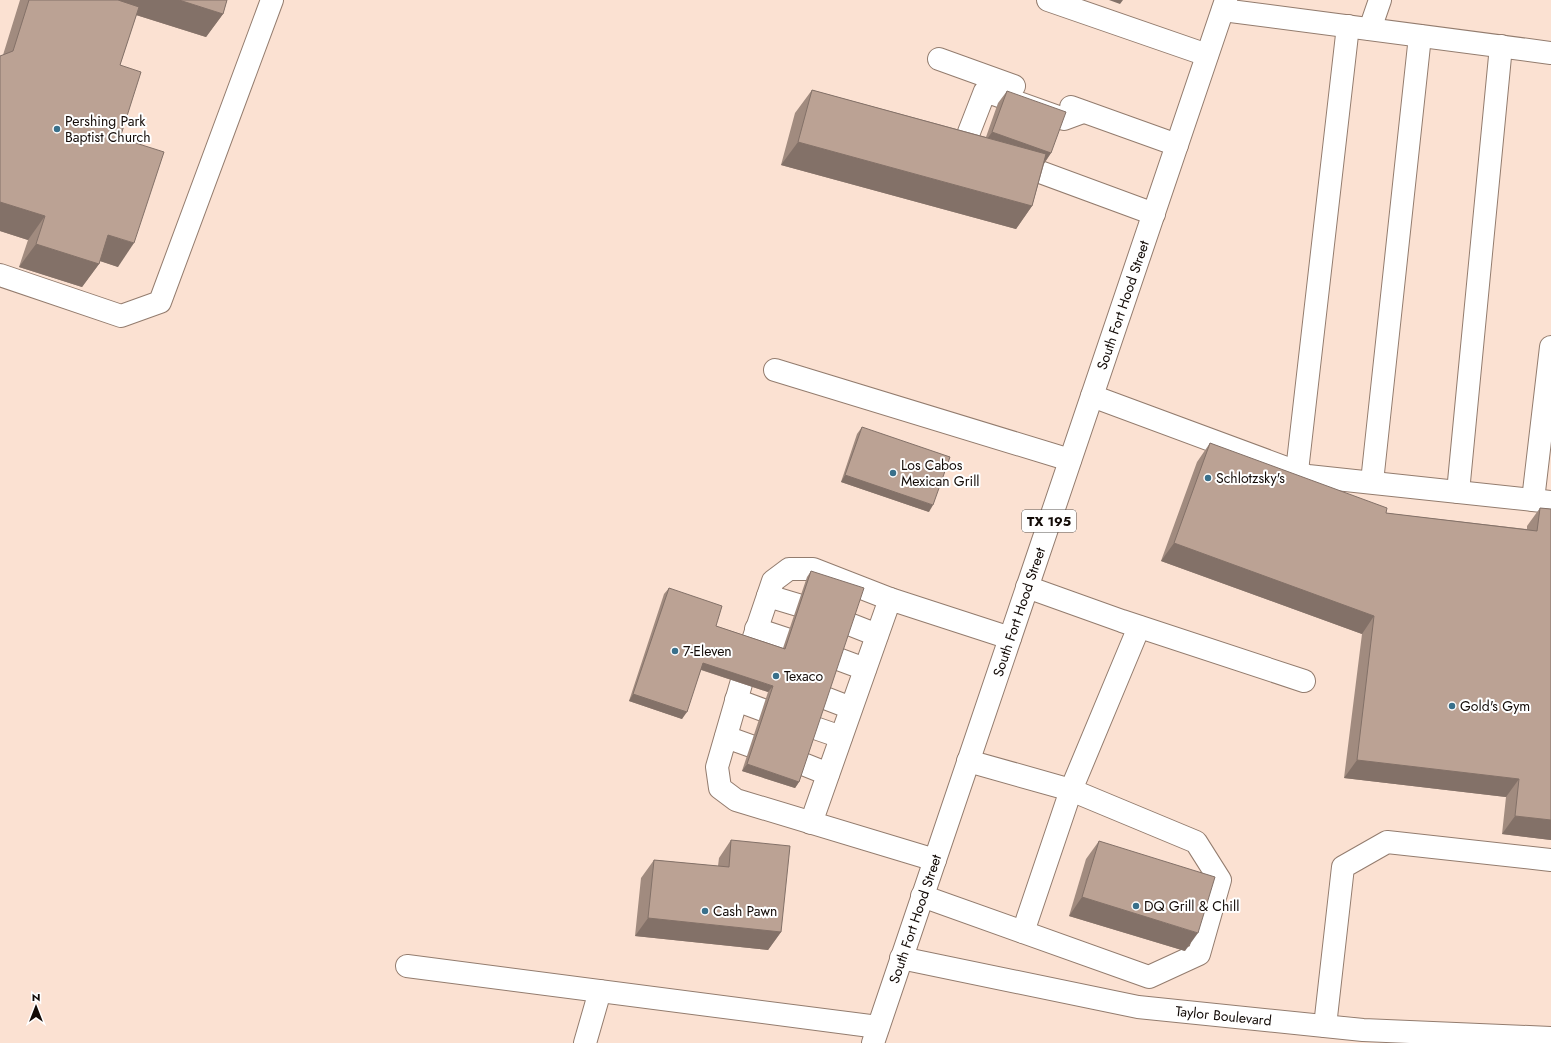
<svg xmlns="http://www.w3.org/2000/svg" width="1551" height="1043" font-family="Jost,sans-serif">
  <rect width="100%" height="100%" fill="#fbe1d2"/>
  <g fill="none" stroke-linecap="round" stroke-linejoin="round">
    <g stroke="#937c6e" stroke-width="24">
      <g id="minor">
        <path d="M1048,0L1207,55"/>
        <path d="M1223,10L1551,53"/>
        <path d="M1370,29L1380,0"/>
        <path d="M939,59L1014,86"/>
        <path d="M1071,107L1177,145"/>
        <path d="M980,150L964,145L985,91L1064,119L1083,112"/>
        <path d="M1013,162L1154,214"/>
        <path d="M0,275L121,316L160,302L272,0"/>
        <path d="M775,370L1070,460"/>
        <path d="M1092,396L1308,476L1533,500L1551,347"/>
        <path d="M1297,471L1348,26"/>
        <path d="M1372,482L1420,36"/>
        <path d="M1458,492L1501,46"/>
        <path d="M1533,500L1551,502"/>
        <path d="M1027,587L1122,621L1304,681"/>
        <path d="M768,596L798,605"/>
        <path d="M849,624L877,635"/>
        <path d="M756,629L786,639"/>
        <path d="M751,646L773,581L789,569H813L890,599"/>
        <path d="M838,659L865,669"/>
        <path d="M741,684L717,767L720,788L736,800L935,860"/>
        <path d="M825,698L851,708"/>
        <path d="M736,700L763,710"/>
        <path d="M815,728L841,737"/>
        <path d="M726,737L751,746"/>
        <path d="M968,761L1071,790L1023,932"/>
        <path d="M803,764L828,774"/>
        <path d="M811,823L890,599L1010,638"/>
        <path d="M922,896L1149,977L1199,954L1220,880L1196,842L1071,790L1139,627"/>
        <path id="s1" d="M901,958L1138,1007L1363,1030L1551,1038"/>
        <path d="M407,966L878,1027"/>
        <path d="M1325,1026L1343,867L1387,842L1551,860"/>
        <path d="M585,1043L600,991"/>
      </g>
    </g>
    <g stroke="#937c6e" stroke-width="24">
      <g id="highway">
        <path id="s2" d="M873,1043L1226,0"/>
      </g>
    </g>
    <use href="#minor" stroke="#fff" stroke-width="22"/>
    <use href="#highway" stroke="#fff" stroke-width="22"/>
  </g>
  <g fill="#a18b7f">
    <path d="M20,0H227L223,14L206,37L136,15L120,65V138L118,267L100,261L99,264L82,287L19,267L28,240L0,231V56L3,55Z"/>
    <path d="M812,90L986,137L998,103L1007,91L1051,153L1044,164L1032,206L1016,229L781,165L795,113Z"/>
    <path d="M862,427L929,512L841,482L857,434Z"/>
    <path d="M1210,443L1386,513L1527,529V526L1540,508L1551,509V840L1502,834L1506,797L1344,778L1362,634L1161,561L1197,462Z"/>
    <path d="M811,571L799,782L795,788L742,771L768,692L701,670L682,719L629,701L664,594L669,588L716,626L783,648L807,577Z"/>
    <path d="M731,840L781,932L768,950L635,936L641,878L654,860L718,866L719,858Z"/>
    <path d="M1099,841L1185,951L1069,916L1086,859Z"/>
  </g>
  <g fill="#837168">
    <path d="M96,0H179L223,14L206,37L95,2Z"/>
    <path d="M1109,0H1123L1120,4Z"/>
    <path d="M992,132L1051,153L1042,166L983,145Z"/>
    <path d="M798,142L1032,206L1016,229L781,165Z"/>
    <path d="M0,202L45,216L28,240L0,231Z"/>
    <path d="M108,235L134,243L118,267L91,258Z"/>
    <path d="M36,244L99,264L82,287L19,267Z"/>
    <path d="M845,475L933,505L929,512L841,482Z"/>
    <path d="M1174,543L1374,616L1362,634L1161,561Z"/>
    <path d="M703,663L773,686L768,692L699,669Z"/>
    <path d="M633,694L687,712L682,719L629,701Z"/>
    <path d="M1357,760L1519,779L1506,797L1344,778Z"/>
    <path d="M747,764L799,782L795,788L742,771Z"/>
    <path d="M1515,816L1551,820V840L1502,834Z"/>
    <path d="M1082,897L1198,933L1185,951L1069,916Z"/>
    <path d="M648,918L781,932L768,950L635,936Z"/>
  </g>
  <g fill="#bba294" stroke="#837168">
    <path d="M29,0H118L139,7L120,65L141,72L120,138L164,152L134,243L108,235L99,264L36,244L45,216L0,202V56L13,51Z"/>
    <path d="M179,0H227L223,14Z"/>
    <path d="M812,90L1046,154L1032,206L798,142Z"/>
    <path d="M1007,91L1066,112L1051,153L992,132Z"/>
    <path d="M862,427L950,457L933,505L845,475Z"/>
    <path d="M1210,443L1387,508L1386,513L1537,531L1540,508L1551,509V820L1515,816L1519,779L1357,760L1374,616L1174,543Z"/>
    <path d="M811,571L864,588L799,782L747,764L773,686L703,663L687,712L633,694L669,588L722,606L716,626L785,649Z"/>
    <path d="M731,840L790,846L781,932L648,918L654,860L729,867Z"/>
    <path d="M1099,841L1215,877L1198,933L1082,897Z"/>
  </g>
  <g fill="#39708b" stroke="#fff" stroke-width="1.5">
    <circle cx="57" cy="129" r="4"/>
    <circle cx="893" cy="473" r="4"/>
    <circle cx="1208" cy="478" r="4"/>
    <circle cx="675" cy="651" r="4"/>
    <circle cx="776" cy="676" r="4"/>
    <circle cx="1452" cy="706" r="4"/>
    <circle cx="1136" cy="906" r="4"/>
    <circle cx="705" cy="911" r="4"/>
  </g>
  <g text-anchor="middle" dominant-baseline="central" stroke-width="4" stroke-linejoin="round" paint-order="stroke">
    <rect fill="#fff" stroke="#595451" stroke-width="1" x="1022" y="510" width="54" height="22" rx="3"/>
    <g font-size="13" font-weight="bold" fill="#120a06">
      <text x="1049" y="521">TX 195</text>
    </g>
    <g font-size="14" fill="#120a06" stroke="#fff" text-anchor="start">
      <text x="65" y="121">Pershing Park<tspan x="65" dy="16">Baptist Church</tspan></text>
      <text x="901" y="465">Los Cabos<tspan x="901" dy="16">Mexican Grill</tspan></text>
      <text x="1216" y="478">Schlotzsky's</text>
      <text x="683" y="651">7-Eleven</text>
      <text x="784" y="676">Texaco</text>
      <text x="1460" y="706">Gold's Gym</text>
      <text x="1144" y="906">DQ Grill &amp; Chill</text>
      <text x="713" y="911">Cash Pawn</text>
    </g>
    <g font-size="14" fill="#120a06" stroke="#fff">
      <text stroke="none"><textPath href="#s2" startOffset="779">South Fort Hood Street</textPath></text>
      <text stroke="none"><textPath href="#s2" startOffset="455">South Fort Hood Street</textPath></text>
      <text stroke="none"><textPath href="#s2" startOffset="131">South Fort Hood Street</textPath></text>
      <text stroke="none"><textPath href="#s1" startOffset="328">Taylor Boulevard</textPath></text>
    </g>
  </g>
  <g transform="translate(36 1007)" stroke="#ffffff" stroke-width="3" paint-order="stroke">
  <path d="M0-3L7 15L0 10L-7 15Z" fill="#120a06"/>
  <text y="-6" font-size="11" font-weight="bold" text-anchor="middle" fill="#120a06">N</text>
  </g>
</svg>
